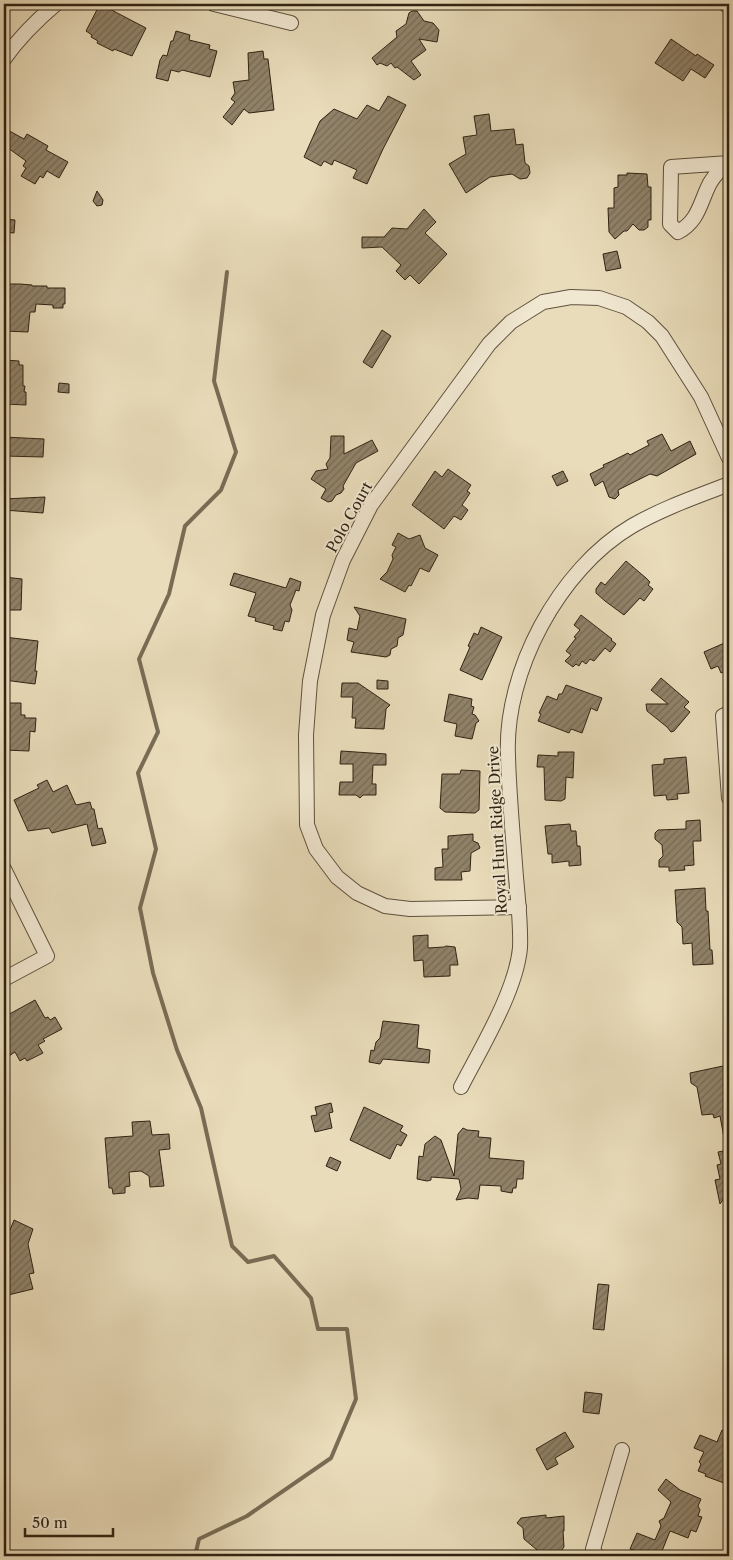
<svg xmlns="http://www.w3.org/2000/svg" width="733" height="1560" font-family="'Libre Caslon Text',serif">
  <defs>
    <pattern id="building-hatch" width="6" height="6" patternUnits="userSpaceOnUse" patternTransform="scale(1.25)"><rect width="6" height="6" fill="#90836a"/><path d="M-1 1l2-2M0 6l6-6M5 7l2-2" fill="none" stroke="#766b56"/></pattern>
  </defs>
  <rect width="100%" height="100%" fill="#e9dcba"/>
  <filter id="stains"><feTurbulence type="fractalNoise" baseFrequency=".004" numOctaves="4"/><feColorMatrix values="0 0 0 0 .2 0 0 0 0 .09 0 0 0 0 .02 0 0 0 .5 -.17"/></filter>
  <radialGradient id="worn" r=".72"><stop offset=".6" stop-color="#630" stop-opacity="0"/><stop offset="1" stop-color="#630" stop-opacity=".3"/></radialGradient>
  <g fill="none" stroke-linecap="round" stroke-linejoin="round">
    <path stroke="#796c55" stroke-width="4" d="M195,1556L199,1539L247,1516L331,1458L356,1399L347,1329H318L311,1298L274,1256L248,1262L232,1246L201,1108L177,1050L153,973L140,908L156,849L138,773L158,732L139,659L169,594L185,526L221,490L236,452L214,381L227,272"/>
  </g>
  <g fill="url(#building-hatch)" stroke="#302313">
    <path d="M100,4L146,28L132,56L114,49L113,51L97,43L98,41L91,37L92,35L86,31Z"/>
    <path d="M412,11H417L424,21L433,23L439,30L437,42L419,39L426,50L411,61L421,75L414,80L397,67L395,68L391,63L387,66L380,63L377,65L372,58L397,37L396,31L406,24L409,13Z"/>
    <path d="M176,31L190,35L189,40L210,45L209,49L217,51L210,77L182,70L179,72L171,70L168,81L156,78L160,60L163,55L167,56L171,41H173Z"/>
    <path d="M671,39L696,56L697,54L714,65L705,78L691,69L683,81L655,63Z"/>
    <path d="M263,51L264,59H268L274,110L249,113L244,109L232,125L223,117L235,102L231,99L235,93L233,82L249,80L248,53Z"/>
    <path d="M388,96L406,105L383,149L367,184L353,178L357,170L334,160L332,165L324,161L321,166L304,157L320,121L334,109L357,119L367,105L379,111Z"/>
    <path d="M489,114L491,131L514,129L516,145L523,144L525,163L529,166L530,173L527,178L520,179L512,174L490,177L466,193L449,164L466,154L463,137L477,135L474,116Z"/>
    <path d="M4,128L24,139L27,134L48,146L46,150L68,162L59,178L47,171L43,178L40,176L35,184L21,176L26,168L23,166L26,161L4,145Z"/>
    <path d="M627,173L647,174L648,187H651V220H648V227L644,230H639L633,224L627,231H624L615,239L609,232L608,208H614V188L618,187V175H627Z"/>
    <path d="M97,191L103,200L102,205L97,206L93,201Z"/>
    <path d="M424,209L436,222L425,233L447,254L419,284L410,275L405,280L396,271L401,265L382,247L362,248V237H384L392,228L407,229Z"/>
    <path d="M4,219L15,220L14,233L4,232Z"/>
    <path d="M617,251L621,268L606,271L603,254Z"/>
    <path d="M4,284H20L32,285V286H47V288H65V304H63V308H53V305L36,304L35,312H30L28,332L4,331Z"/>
    <path d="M382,330L391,336L372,368L363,362Z"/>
    <path d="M4,360L19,361V365H23V386H25L24,392H26V405L4,404Z"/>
    <path d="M59,383L69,384V393L58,392Z"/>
    <path d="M662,434L671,451L690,441L696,454L657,476L650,474L618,490L619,495L615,499L609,497L603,481L595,486L590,474L604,467L603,465L612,461L628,453L630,455L649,445L647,441Z"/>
    <path d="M331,436H344V454L372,440L378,451L356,463L343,486L344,489L341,493L336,495L332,501L328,502L321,498L326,489L311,479L316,471L328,469L326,464L330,458Z"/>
    <path d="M4,437L44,439L43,457L4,456Z"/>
    <path d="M448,469L471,485L467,491L470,493L462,505L468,510L461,520L454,516L444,529L412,505L435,471L442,477Z"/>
    <path d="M563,471L568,481L557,486L552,476Z"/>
    <path d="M45,497L43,513L4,510V499Z"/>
    <path d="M398,533L409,539L420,535L425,548L438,555L429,572L420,568L411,586L409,585L405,592L380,579L387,572L393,559L392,555L396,547L392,545Z"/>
    <path d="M626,561L646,578L650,582L648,585L653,589L644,601L640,598L624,615L605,601L596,593V589L601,582L605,585Z"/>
    <path d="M234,573L286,588L290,578L301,582L299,591L296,590L290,605L292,610L289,622L285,621L282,631L273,629L274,626L255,621L256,618L248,616L256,593L230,585Z"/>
    <path d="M4,577L22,579L21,610H4Z"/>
    <path d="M354,607L406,619L403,635L398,638L397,646L391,649L390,655L386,657L351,652L354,642L347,640L349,628L357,630L360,616Z"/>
    <path d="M581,615L612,639L611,640L616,644L610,652L605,648L594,661L590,659L586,664L582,661L579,666L576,664L573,667L565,661L571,655L566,651L576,638L574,637L580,630L574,625Z"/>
    <path d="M481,627L502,637L482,680L460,670L470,647L468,646L474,633L478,635Z"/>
    <path d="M4,637L38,641L35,671H37L35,684L4,680Z"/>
    <path d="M729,641V669L721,673L718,666L711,669L704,652Z"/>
    <path d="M661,678L689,702L684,707L690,712L674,731L671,732L667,727L647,711L646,704H668L651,690Z"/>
    <path d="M377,680L388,681V689H377Z"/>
    <path d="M342,683H358L390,705L386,709L384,729L355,728L356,718H352L353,697H341Z"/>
    <path d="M566,685L602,698L597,711L591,708L582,733L571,729L569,733L538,721L541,714L539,713L547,696L557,700L559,694H562Z"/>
    <path d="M449,694L472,699L471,706L474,707L472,714L475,715L479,721L476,723L472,739L455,736L457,724L444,721Z"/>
    <path d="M6,703H21V715H25V718H36L35,732L30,731L29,751L4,750V715H6Z"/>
    <path d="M341,751L386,754V765H373L372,784H376V795H363L360,798L356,795H339L340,782H353V764H340Z"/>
    <path d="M558,752H574L573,778L566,777L565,799L561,801L545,800L544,767H537L538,755L558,756Z"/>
    <path d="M686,757L689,793L677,794L678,799L667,800L666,795L654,796L652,765L664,764V759Z"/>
    <path d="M461,770L480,771L479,810L475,813L445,812L440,808L442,774H460Z"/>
    <path d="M47,780L53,792L67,785L76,805L90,802L92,809H94L98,829L102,828L106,843L92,846L87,824L52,833L49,828L28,831L14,800L39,788L37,785Z"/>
    <path d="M700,820L701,841H693L694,865L684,866L685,870L669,871V867H659V860L663,856L662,845L655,839V833L658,830L686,829V821Z"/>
    <path d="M570,824L571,831H576L577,846H580L581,865L569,866V861L552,863V854H548L545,826Z"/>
    <path d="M473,834V841L478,843L480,848L471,853L470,871L461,872L462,880H435V868L443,867L442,849H448V836Z"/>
    <path d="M705,888L706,911H708L710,950H712L713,964L693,965L692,943L683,944L682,927L677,922L675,890Z"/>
    <path d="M428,935V948L444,947L446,946L455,947L458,965H450V976L424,977L423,960L414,961L413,936Z"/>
    <path d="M35,1000L45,1018L48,1017L50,1020L55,1017L62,1029L43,1039L45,1041L38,1045L43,1053L27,1061L25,1058L20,1061L15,1052L9,1056L4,1046V1017Z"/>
    <path d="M383,1021L419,1025L417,1048L430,1050L429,1063L383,1059L380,1064L369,1062L371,1050L374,1051L376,1042L380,1038Z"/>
    <path d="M723,1066L729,1100V1138H724L720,1116L714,1118L713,1114L702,1115L697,1087L691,1083L690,1073Z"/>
    <path d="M331,1103L333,1112L329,1113L332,1128L315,1132L311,1116L317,1115L315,1107Z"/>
    <path d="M364,1107L403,1126L400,1131L407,1135L401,1146L397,1144L390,1159L350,1140Z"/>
    <path d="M150,1121L152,1135L169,1134L170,1149L159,1150L164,1186L150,1187L149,1176L141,1171L129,1172L130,1186L125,1187V1193L113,1194L112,1188H109L105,1138L133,1136L132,1122Z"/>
    <path d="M463,1128L467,1130L479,1131L478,1137L491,1138L489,1158L524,1161L523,1179H517L516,1188H513L512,1193L501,1191V1186L480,1185L478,1199L468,1198L456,1200L461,1189L459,1179L431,1177V1180L427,1181L417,1179L419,1156L423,1157L425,1144L435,1136L441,1140L454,1176L458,1134Z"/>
    <path d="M729,1150V1203H725L724,1198L720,1204L715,1180L720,1179L717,1165L721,1164L718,1152Z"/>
    <path d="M330,1157L341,1162L337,1171L326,1166Z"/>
    <path d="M14,1220L33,1229L28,1244L34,1273L29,1274L33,1289L4,1296V1255L9,1253L6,1240L4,1239V1228L10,1230Z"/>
    <path d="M598,1284L609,1285L604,1330L593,1329Z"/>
    <path d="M585,1392L602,1394L599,1414L583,1412Z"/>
    <path d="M722,1430L729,1433V1478L726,1477L724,1483L705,1476L706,1474L698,1471L701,1464L699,1462L704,1452L694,1448L700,1435L717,1442Z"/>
    <path d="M565,1432L574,1447L555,1458L558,1464L547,1470L536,1449Z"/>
    <path d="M666,1479L680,1490L701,1499L698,1506L700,1510L698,1516L702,1517L696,1532L691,1530L688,1538L670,1531L660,1556H631L634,1550L630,1549L637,1533L655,1540L661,1526L659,1521L664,1518L671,1502L658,1490Z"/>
    <path d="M546,1515V1518L564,1516V1531H563L564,1547L561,1551L543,1555L524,1539L523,1528L517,1523L521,1518Z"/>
  </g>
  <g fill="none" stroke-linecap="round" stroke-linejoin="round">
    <g stroke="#5e513d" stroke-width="16">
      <g id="minor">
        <path d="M214,4L291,23"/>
        <path d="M725,4L729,6"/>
        <path d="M4,59C19,38 37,20 56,4"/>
        <path d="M725,164C720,170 714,176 710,183C700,202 699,221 678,232L670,224L671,167L729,163"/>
        <path d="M729,713L723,716L729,798"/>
        <path d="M4,869L47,956L4,979"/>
        <path d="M519,907L410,909L385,906L357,893L337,877L316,849L307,825L306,735L310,681L323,615L343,560L371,505L489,344L511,322L543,302L571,297L599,298L626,307L648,322L662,336L701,397L729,458"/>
        <path d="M461,1087C481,1048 516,991 520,948C521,925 518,900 516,877C513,836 509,796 508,756C504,672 559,569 632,526C663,508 696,497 729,484"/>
        <path d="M597,1556L593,1549L622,1450"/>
      </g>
    </g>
    <use href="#minor" stroke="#f1e8d2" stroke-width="14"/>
  </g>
  <g text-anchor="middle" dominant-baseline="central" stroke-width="4" stroke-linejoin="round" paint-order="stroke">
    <g font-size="15" fill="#302313" stroke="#f1e8d2">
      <text transform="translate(349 517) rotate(-61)">Polo Court</text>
      <text transform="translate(497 830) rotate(-93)">Royal Hunt Ridge Drive</text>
    </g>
  </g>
  <rect width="733" height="1560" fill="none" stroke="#e9dcba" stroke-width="20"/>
  <rect x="5" y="5" width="723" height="1550" fill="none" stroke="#302313" stroke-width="2.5"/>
  <rect x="10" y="10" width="713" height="1540" fill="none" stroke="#302313"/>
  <path d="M25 1528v8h88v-8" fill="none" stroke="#302313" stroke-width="2.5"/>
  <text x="32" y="1528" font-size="15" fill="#302313" stroke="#f1e8d2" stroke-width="4" paint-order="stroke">50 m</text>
  <rect width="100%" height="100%" filter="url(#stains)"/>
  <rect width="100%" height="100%" fill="url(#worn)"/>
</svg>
